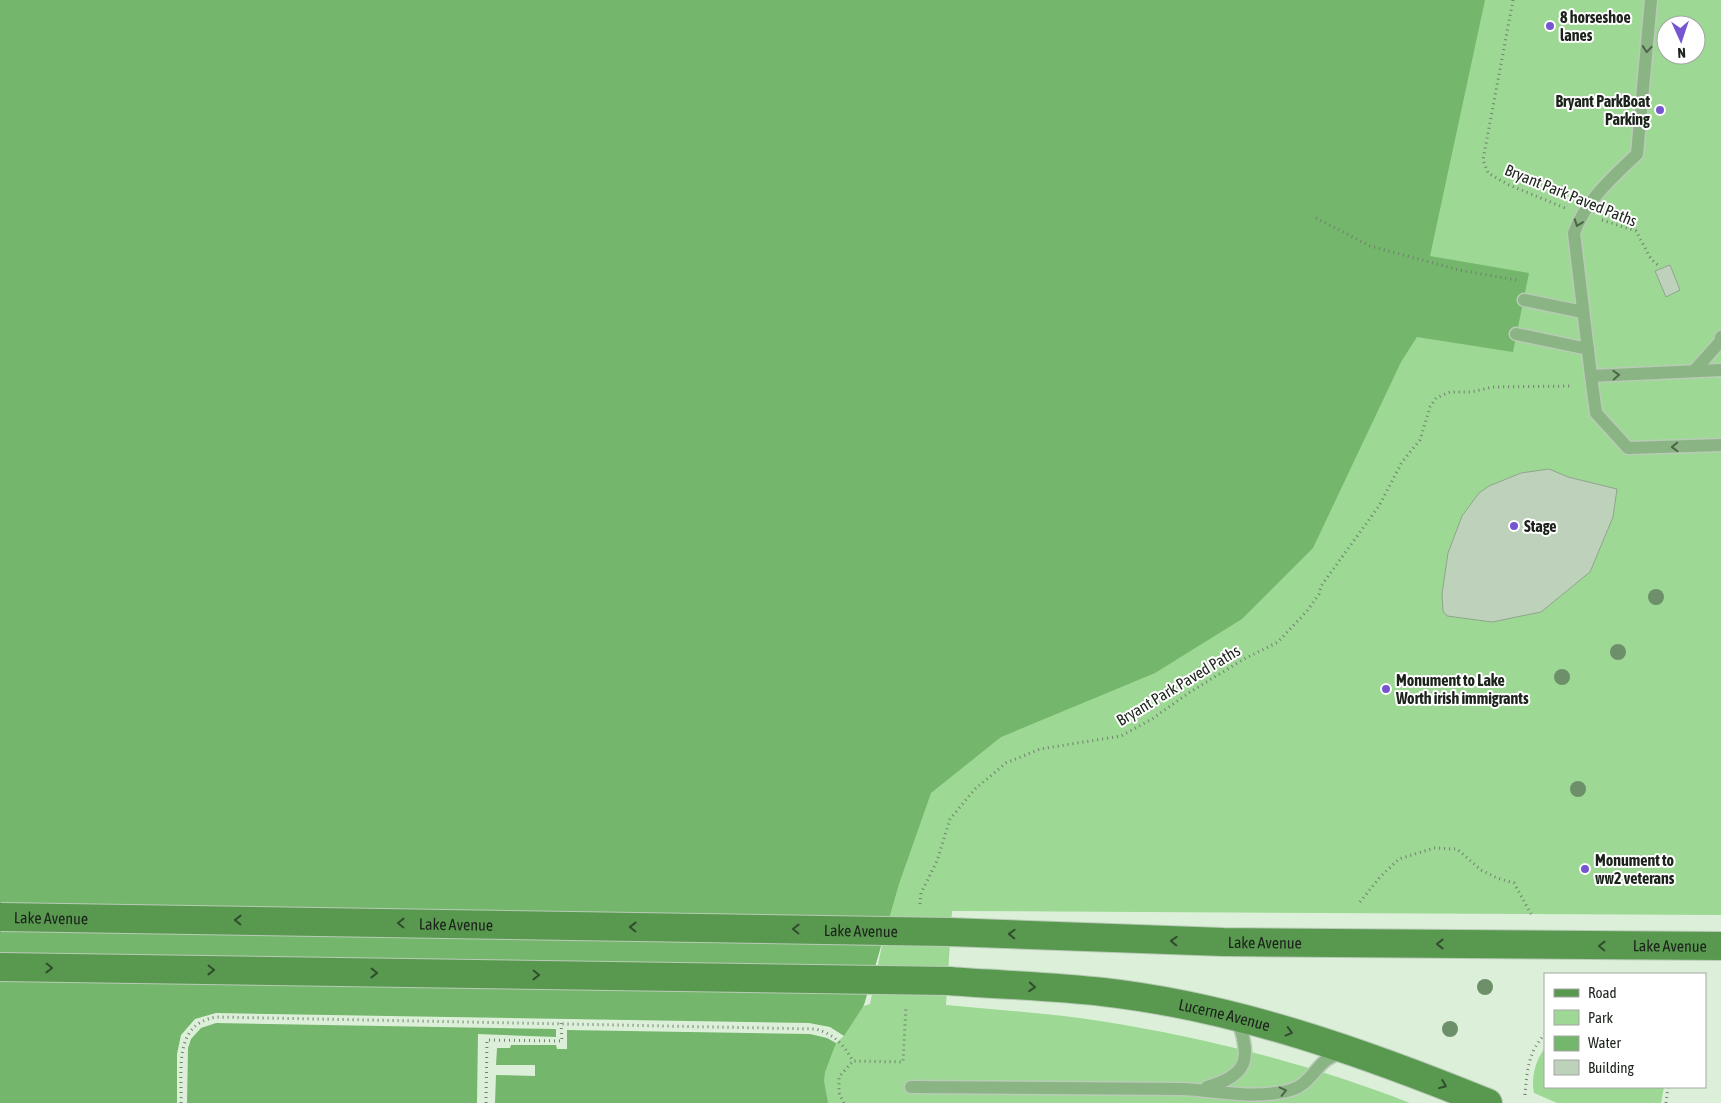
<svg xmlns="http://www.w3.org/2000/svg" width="1721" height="1103" font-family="'Asap Condensed',sans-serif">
  <rect width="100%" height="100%" fill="#dcf0d9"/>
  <g fill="#9dd894" fill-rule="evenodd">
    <path d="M1447,0H1721V915L952,911L946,1005C997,1010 1049,1013 1100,1021C1207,1038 1310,1064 1410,1103H154L852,1010L870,1004L910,807ZM1666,25H1696V55H1666Z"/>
    <path d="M1545,1048V1087H1664L1661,1103H1557L1534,1093C1531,1077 1535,1061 1545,1048Z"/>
  </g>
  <path fill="#74b66b" d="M0,0H1485L1430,256L1529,273L1513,352L1417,337L1401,362L1313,548L1242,619L1155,673L1001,737L931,793L899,884L864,1005L844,1036L836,1043L825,1072L824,1081L828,1103H0Z"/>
  <path fill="#dcf0d9" d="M216,1013L809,1023L830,1027L844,1036L836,1043L827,1038L810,1034L567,1030V1049H557L556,1045H511L510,1048H497L496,1065H535V1076L496,1075L495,1103H477L478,1034L556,1037V1029L216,1023L201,1028L191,1039L188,1048L187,1103H177V1054L181,1035L195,1019Z"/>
  <g fill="#bed2bb" stroke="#91a48e">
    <path d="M1670,265L1680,290L1666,297L1655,271Z"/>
    <path d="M1549,469L1568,477L1617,489L1613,517L1590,572L1541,612L1492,622L1447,616L1443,611L1442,594L1448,553L1462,516L1479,493L1489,486L1521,473Z"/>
  </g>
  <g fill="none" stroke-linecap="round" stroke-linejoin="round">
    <g stroke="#b9cbb7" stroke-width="15">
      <g id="service">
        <path d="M1651,0L1637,154C1612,178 1586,200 1574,233L1591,376L1721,370"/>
        <path d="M1524,300L1583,312"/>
        <path d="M1516,334L1588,349"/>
        <path d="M1694,371L1720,342L1721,337"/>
        <path d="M1591,376L1596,413L1628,448L1721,445"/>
        <path d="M911,1087C1001,1088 1091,1089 1181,1089C1213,1090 1245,1098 1276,1093C1286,1092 1297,1089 1304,1083C1318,1071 1322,1057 1342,1053"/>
        <path d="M1207,1087C1250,1075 1251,1057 1237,1018"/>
      </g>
    </g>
    <g stroke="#b9cbb7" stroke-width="30">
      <g id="secondary">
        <path id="s1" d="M949,932L1223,942L1721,946"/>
        <path id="s2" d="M949,981C1000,985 1052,986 1103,992C1236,1007 1365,1053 1488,1103"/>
      </g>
    </g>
    <g stroke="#727f71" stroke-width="3" stroke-dasharray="1 4" stroke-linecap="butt">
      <path d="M1513,0L1483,160L1488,173L1509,185L1565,208"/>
      <path d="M1316,218L1370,246L1459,270L1516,280"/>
      <path d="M1602,220L1636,231L1651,259L1658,265"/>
      <path d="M1360,902L1380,877L1399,859L1434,848L1457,849L1481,870L1497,878L1514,883L1531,914"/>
      <path d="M920,904L921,893L937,861L950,819L975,789L1006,763L1040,749L1121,736L1152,719L1190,692L1244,659L1278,642L1307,611L1319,594L1321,586L1379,506L1402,462L1420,440L1430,407L1436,398L1450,392H1471L1493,387L1572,386"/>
      <path d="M1525,1095C1527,1071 1528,1052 1545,1034"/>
      <path d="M181,1103C182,1070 173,1023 217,1017L816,1029C835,1035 843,1044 853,1061"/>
      <path d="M486,1103L487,1040L562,1041L561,1023"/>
      <path d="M844,1103L839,1093V1077L853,1061L903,1062L906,1007"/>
      <path d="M1666,1103L1668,1087"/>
    </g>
    <use href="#service" stroke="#8ab483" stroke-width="12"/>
    <use href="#secondary" stroke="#58994f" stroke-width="28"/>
    <g stroke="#b9cbb7" stroke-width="30" stroke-linecap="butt">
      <g id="secondary-bridge">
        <path id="s3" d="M1,917L949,932"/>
        <path d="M0,967L949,981"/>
      </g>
    </g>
    <use href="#secondary-bridge" stroke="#58994f" stroke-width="28"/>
  </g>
  <g fill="#6d8f69">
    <circle cx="1656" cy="597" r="8"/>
    <circle cx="1618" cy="652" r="8"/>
    <circle cx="1562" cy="677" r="8"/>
    <circle cx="1578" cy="789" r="8"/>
    <circle cx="1485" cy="987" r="8"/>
    <circle cx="1450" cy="1029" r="8"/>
  </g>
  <defs><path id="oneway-chevron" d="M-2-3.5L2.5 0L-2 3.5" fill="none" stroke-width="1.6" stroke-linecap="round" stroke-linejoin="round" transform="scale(1.25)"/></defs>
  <g stroke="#4e644a">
    <use href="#oneway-chevron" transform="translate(1647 49) rotate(95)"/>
    <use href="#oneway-chevron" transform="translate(1578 223) rotate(110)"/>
    <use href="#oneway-chevron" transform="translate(1616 375) rotate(-3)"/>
    <use href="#oneway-chevron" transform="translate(1675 447) rotate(178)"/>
    <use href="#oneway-chevron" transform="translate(1283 1091) rotate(-13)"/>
  </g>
  <g stroke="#314c2d">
    <use href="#oneway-chevron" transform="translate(238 920) rotate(-179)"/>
    <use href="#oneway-chevron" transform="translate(401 923) rotate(-179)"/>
    <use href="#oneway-chevron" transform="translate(633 927) rotate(-179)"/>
    <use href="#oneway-chevron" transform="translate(796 929) rotate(-179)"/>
    <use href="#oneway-chevron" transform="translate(1012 934) rotate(-178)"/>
    <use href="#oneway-chevron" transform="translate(1174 941) rotate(-178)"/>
    <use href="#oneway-chevron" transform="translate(1440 944) rotate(-180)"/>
    <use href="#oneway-chevron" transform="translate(1602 946) rotate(-179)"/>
    <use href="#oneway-chevron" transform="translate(49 968) rotate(1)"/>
    <use href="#oneway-chevron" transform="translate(211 970) rotate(1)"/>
    <use href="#oneway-chevron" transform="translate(374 973) rotate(1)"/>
    <use href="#oneway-chevron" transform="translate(536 975) rotate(1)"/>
    <use href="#oneway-chevron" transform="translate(1032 987) rotate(4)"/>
    <use href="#oneway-chevron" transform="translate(1289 1032) rotate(15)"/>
    <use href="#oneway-chevron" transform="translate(1443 1085) rotate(22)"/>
  </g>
  <g fill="#7656d0" stroke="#fff" stroke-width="2">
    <circle cx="1550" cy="26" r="5"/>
    <circle cx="1660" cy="110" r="5"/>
    <circle cx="1514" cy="526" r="5"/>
    <circle cx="1386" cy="689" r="5"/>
    <circle cx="1585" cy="869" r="5"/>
  </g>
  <g text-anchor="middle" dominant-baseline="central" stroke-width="4" stroke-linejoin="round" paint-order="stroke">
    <g font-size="16" font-weight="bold" fill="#1c231b" stroke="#fff" text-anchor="start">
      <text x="1560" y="17">8 horseshoe<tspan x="1560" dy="18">lanes</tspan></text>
      <text x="1650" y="101" text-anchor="end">Bryant ParkBoat<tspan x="1650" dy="18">Parking</tspan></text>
      <text x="1524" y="526">Stage</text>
      <text x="1396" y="680">Monument to Lake<tspan x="1396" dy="18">Worth irish immigrants</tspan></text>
      <text x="1595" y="860">Monument to<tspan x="1595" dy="18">ww2 veterans</tspan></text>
    </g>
    <g font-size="16" fill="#1c231b" stroke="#fff">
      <text transform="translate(1571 195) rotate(22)">Bryant Park Paved Paths</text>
      <text transform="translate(1178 685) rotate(-31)">Bryant Park Paved Paths</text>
      <text stroke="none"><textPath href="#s3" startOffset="50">Lake Avenue</textPath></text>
      <text stroke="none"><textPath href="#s3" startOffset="455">Lake Avenue</textPath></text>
      <text stroke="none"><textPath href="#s3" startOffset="860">Lake Avenue</textPath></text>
      <text stroke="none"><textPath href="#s1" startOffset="316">Lake Avenue</textPath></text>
      <text stroke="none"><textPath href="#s1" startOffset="721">Lake Avenue</textPath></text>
      <text stroke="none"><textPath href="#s2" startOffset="278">Lucerne Avenue</textPath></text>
    </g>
  </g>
  <rect x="1544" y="973" width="162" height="115" fill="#ffffff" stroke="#a4a7a4"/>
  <rect x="1554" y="989" width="25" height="8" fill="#58994f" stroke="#a4a7a4"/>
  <text x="1588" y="998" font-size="15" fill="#1c231b">Road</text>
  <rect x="1554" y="1010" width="25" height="15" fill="#9dd894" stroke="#a4a7a4"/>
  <text x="1588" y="1023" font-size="15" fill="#1c231b">Park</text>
  <rect x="1554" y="1036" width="25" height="15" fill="#74b66b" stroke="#a4a7a4"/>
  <text x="1588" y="1048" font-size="15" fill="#1c231b">Water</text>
  <rect x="1554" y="1060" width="25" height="15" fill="#bed2bb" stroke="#a4a7a4"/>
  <text x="1588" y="1073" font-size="15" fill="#1c231b">Building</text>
  <g transform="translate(1681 40) rotate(177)"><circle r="24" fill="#ffffff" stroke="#a4a7a4"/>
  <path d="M0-4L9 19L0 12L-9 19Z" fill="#7656d0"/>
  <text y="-8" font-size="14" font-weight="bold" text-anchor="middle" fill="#1c231b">N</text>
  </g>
</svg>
